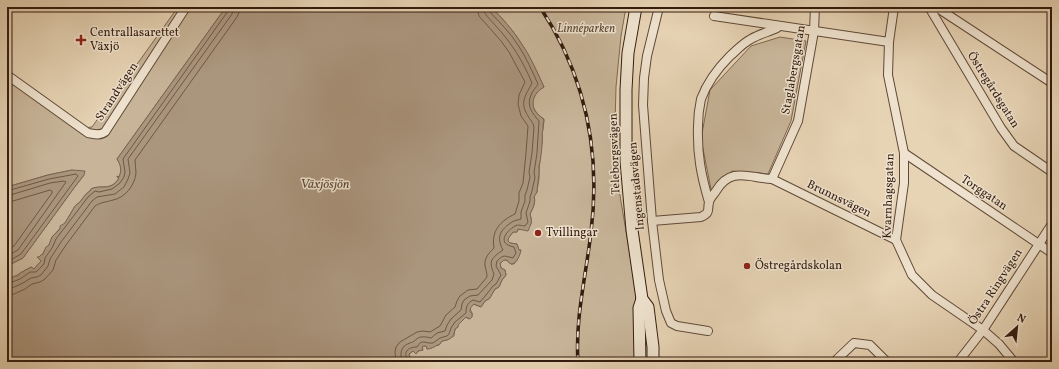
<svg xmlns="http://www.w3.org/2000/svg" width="1059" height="369" font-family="Vollkorn,serif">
  <rect width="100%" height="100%" fill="#e7d4b5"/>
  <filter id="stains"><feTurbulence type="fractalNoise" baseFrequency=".005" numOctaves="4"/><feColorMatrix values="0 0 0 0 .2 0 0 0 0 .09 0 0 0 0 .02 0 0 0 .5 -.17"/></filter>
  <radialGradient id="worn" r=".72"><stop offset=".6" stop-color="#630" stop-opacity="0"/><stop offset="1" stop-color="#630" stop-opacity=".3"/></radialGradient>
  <g fill="#c8b599" stroke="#7e6854">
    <path d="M178,7H226L117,159C121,165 122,171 119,177H117L119,178C110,192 101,184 91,189L90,191L86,194L80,202L75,206L65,223L52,237L49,245L44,251L43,254L41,255L39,257H38L41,261L34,269L31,267C23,271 17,276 7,280V266L23,258L74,188L84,175L72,170L48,175L7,187V73L84,128L92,127Z"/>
    <path d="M491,7H626L621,36L616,87L614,160L639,308L640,362H414L410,358L409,354L413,351L416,354L418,351L423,350L422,346H426L427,349C431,349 435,345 439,345L442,341L447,340L454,336L455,329L458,327V325L466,317L468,319L472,317V313L470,309V307L473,304L481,307L485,301L489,299L495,289L499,287L502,280L506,275L505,270L501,268L500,263L504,260H507L511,264H514L517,260L521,250H519L517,244L510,243L508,241V238L513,232H517V230C529,228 534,227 530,214C533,208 536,202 534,196L537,192C537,187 539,183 539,177C539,168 540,158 541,149C542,144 543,138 542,133C543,129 544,123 544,119C530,110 528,96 544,87C537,72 530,57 521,43C513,30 502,18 491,7Z"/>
    <path d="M780,37L806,41L791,121L768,174L732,171L712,194L701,139L710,90L751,46Z"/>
  </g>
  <g fill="#aa957d" stroke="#7a6451">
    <path d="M226,7H491C502,18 513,30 521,43C531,57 537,72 544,87C535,92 530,102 535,111C537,115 542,117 544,120L543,124V130L542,133C543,139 541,160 539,166C540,175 537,184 537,192L534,197C536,202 533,208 530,214C532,223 532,221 528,231L518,229L517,232H513L508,239V241L510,243L517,244L519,250H521C520,255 517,264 511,264L508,262L507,260H504L502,262L500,263L501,268L505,270L506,275L502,280L499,287L495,289L491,296L490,298L485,301L481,307L474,304C471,307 470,308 470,312L472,313V317L470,319L466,317L458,325V327L455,329C454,338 449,340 442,341L439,345H437C435,347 430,349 427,349L426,346H423L422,348L423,350L418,351L416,354L413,351L409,354L410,358L414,362H7V280L15,276H18L21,272H23C25,269 30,269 31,267L34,269L41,261L37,257H39L41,255L43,254L46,247L49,245L52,237L60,229V226L65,223L75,206L80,202L86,194L90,191L91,189C101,184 111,192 119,178L117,177V176L119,177C122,170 121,165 117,159Z"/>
    <path d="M72,170L85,171L84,175L74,188L23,258L7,266V187L48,175Z"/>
  </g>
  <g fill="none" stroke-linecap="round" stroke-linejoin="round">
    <g stroke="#6e5846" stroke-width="1">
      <path d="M7,191L49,179L76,174L78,176L21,254L7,262"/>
      <path d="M7,196L50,183L64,181L66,182L18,250L7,256"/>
      <path d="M7,202L13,201L50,190L52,191V193L14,246L7,249"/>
      <path d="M7,284L20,279L30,272H36L44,264L45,258L52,248L56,239L88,197L95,191L99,192L112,189L120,183L124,177L125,172L123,159L228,11L229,7"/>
      <path d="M7,289L12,288L23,283L31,278L37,277L41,275L48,266L50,259L61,242L92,201L97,197L115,194L124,187L128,179L130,173L128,159L232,14L234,7"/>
      <path d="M7,295L14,294L25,289L32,284L40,282L45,279L53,270L56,260L66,245L95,206C101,202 107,202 113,200C125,198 135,185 136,173C136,169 135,164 135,160L237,17L239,12L240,7"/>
      <path d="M396,362L395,352L396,347L400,342L417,332L423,331L430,332L440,326L446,315L455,307L457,301L460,296L468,290L477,289L487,277C487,273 486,270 485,266C484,258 489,253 494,248C491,231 500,221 515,214L519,201V193L523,183L526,153L528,126L521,116L518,104L519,95L525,82L509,52L501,41L479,16L477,7"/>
      <path d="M402,362C400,354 400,346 410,343C411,342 412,343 413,342C415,341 416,339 418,338C422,336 427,337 431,338L437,333L445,331L447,325L451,319L461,310L462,304L464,300L470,296L478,295L492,280L494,274C488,260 492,258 503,250C496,237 500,230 512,222C515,220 519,220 521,219V212L525,201V195L527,190L530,177L529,172L532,153L534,127C533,122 530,120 528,116C519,102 526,95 532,83C523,61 511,42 495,25C490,19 484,15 483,7"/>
      <path d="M409,362C402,353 407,347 417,347C422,338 425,344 433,343L440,338L447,336L449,334L451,328L455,322L466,313C466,307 467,303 473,300L480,302L486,295L493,286L496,284L501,275L496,266L497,261C504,254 504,256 513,258L516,253L514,247C497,244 505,232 515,226C518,224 522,226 525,226L528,222L526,213L530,201V197L532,191L535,177L534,173L537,153L539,121C533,114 526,106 531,95C532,91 536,88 538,84C532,71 526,57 518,45C510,32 499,22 489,11L488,7"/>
    </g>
    <g stroke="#604938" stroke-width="10">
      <g id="street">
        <path d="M659,7L647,56L644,78L643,105L652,221L659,280L666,311L671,323L677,326L708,331"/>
        <path d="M894,7L889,42L888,75L904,153V183L896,240L912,275L932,295L983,330L999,344L1014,362"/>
        <path d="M929,7L1001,128L1014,146L1052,172"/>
        <path d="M936,7L1052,83"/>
        <path d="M714,16L889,42"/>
        <path d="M7,75L88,133C94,134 100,136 105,132L186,7"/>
        <path d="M904,153L1052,253"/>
        <path d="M772,179L896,240"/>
        <path d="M709,202C701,175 697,154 698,126C698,117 699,108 701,99C707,83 718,68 730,56C737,50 743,43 751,39C759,34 769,32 777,28L778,26"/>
        <path d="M652,221L701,217C711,212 707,211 709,202C710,198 714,194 716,191C731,166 749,178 772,179L798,121L814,31L815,7"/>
        <path d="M834,362L854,343L870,345L887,362"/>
        <path d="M958,362L983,330L1052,224"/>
      </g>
    </g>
    <g stroke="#331b0f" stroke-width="13">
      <g id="secondary">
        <path d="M636,7L628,53L626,90V161L632,230L642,299L648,307L653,347V362"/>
        <path d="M640,362L639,308L642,299"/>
      </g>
    </g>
    <use href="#street" stroke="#efe3cf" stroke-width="8"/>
    <use href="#secondary" stroke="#efe3cf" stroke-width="11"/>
    <g stroke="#331b0f" stroke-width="3.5">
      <path id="rail" d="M540,7C585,75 601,151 591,232C586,276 575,318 578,362"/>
    </g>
    <use href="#rail" stroke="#efe3cf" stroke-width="2" stroke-dasharray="6" stroke-linecap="butt"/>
  </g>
  <g fill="#8f2418" stroke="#efe3cf" stroke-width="1.5">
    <path d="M79 34h4v4h4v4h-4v4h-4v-4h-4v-4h4z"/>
    <circle cx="538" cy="233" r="4"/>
    <circle cx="747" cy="266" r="4"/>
  </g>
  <g text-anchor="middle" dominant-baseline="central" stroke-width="3" stroke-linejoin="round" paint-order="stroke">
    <g font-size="12" font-style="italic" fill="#604938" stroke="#efe3cf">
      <text x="586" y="29">Linnéparken</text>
    </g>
    <g font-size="12" fill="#331b0f" stroke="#efe3cf" text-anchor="start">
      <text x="90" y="33">Centrallasarettet<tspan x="90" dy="14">Växjö</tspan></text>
      <text x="546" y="233">Tvillingar</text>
      <text x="755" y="266">Östregårdskolan</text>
    </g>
    <g font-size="12" fill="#331b0f" stroke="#efe3cf">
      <text transform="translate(794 70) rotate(-80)">Staglabergsgatan</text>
      <text transform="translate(993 90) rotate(58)">Östregårdsgatan</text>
      <text transform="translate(117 92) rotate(-57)">Strandvägen</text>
      <text transform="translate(615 154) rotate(-92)">Teleborgsvägen</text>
      <text transform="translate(637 186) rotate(-95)">Ingenstadsvägen</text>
      <text transform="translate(984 193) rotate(34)">Torggatan</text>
      <text transform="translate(889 196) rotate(-88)">Kvarnhagsgatan</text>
      <text transform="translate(839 199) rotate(26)">Brunnsvägen</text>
      <text transform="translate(996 287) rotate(-57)">Östra Ringvägen</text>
    </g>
    <g font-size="13" font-style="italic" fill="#5d4636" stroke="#efe3cf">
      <text x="325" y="185">Växjösjön</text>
    </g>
  </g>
  <rect width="1059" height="369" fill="none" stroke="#e7d4b5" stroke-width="24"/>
  <rect x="8" y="8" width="1043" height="353" fill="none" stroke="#331b0f" stroke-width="2"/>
  <rect x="12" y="12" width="1035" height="345" fill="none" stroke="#331b0f"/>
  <g transform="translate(1017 327) rotate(27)" stroke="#efe3cf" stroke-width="3" paint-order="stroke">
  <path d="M0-3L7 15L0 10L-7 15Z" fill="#331b0f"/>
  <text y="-6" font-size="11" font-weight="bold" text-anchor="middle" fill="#331b0f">N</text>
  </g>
  <rect width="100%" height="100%" filter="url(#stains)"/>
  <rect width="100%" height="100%" fill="url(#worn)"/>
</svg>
